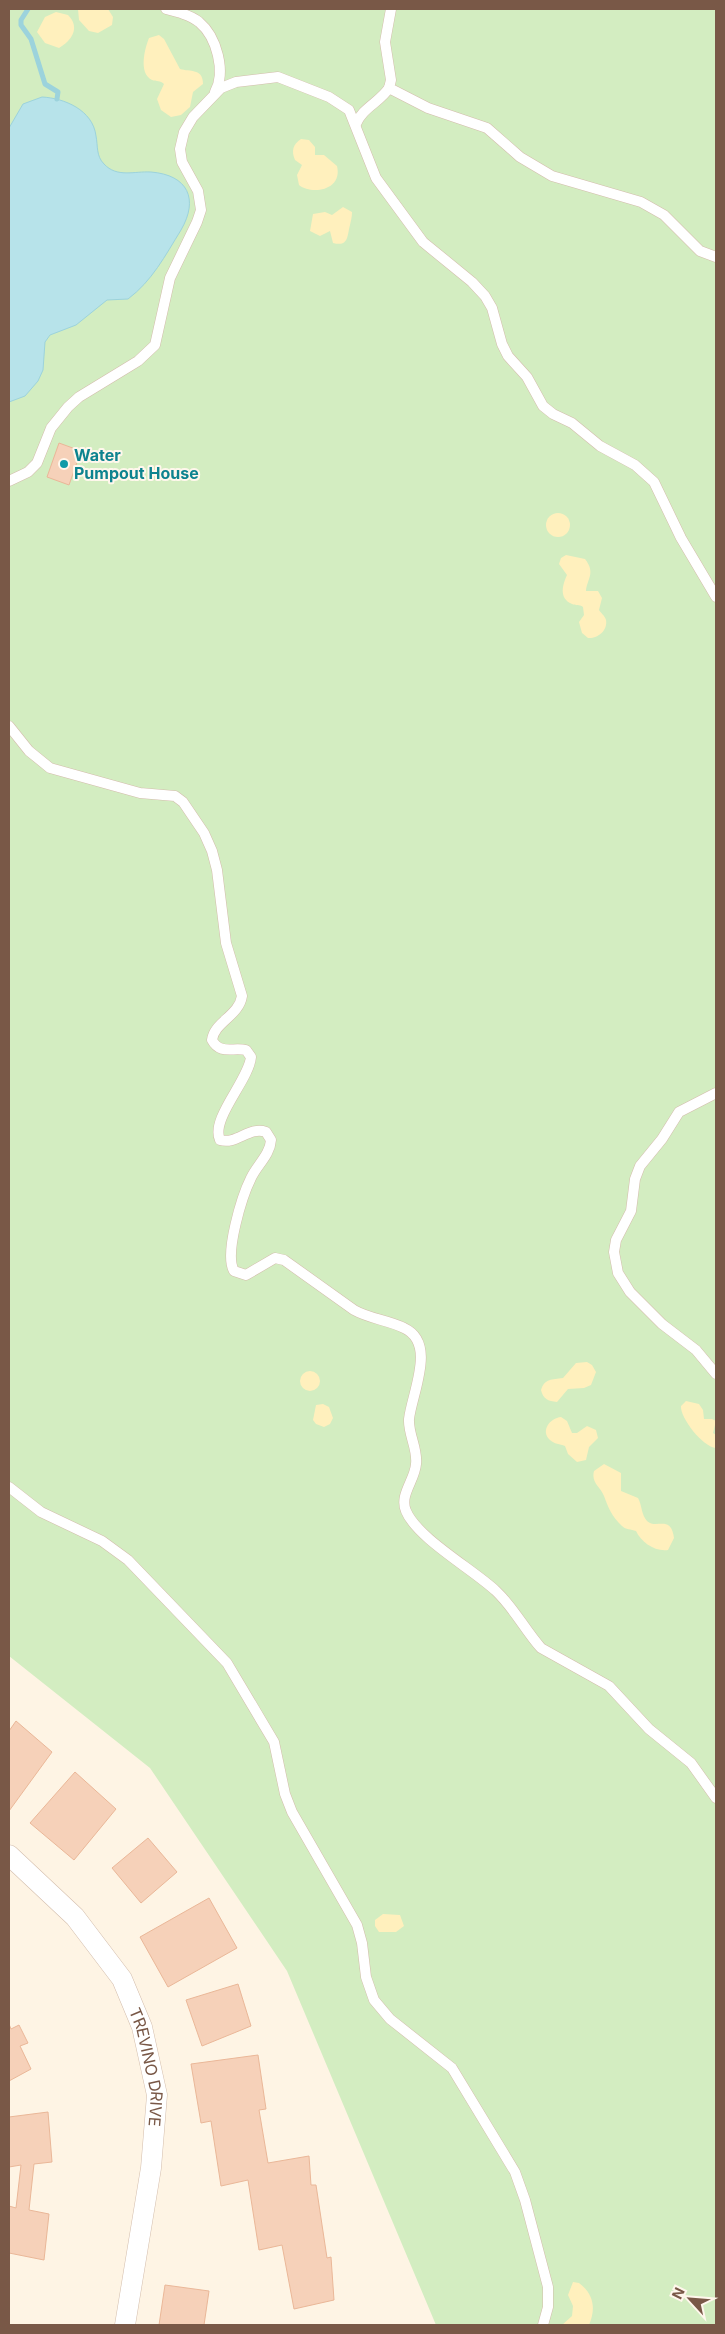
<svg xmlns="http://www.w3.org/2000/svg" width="725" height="2334" font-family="Inter,sans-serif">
  <rect width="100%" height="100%" fill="#fef4e4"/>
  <path fill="#d3edc1" d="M9,9H716V2325H436L287,1971L150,1768L9,1656Z"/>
  <g fill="#fff0bd">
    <path d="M78,9H108L113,17L112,25L98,33L89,31L79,20Z"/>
    <path d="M56,12L68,15C81,28 71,41 59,48L45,43L37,32L45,17Z"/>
    <path d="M159,35L164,39L180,69C190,72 203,68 203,84L193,92L190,107L181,115L171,117L161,110L157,99L164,84C160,80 157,82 152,80C138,73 145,48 149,38Z"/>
    <path d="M301,139L309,140L315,147V155H324L337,166C343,191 311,195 299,185L297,175L302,165L295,160C291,151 293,144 301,139Z"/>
    <path d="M343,207L352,212C352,217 351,220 350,225C347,236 349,247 333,243L330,231L320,236L310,231L313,214L325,212L332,215Z"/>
    <circle cx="558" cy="525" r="12"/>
    <path d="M566,555L585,559C596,573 587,579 586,591H598L602,598L599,610C601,613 605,616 606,620C608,631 597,639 588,638L582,633L579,622L584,615L583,607C579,604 576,606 572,604C558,598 563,584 567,575L559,564L561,558Z"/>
    <path d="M587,1362L592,1365L596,1372L591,1385L584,1388L568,1389L557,1402C548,1401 543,1399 541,1390C545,1378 552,1380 563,1378L576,1363Z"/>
    <circle cx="310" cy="1381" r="10"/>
    <path d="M686,1401L699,1404L703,1410L704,1419H712L716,1421L713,1433L716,1435V1448C703,1447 680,1418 681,1406Z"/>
    <path d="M323,1404L329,1407L333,1418L330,1424L324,1427L316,1424L313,1420L316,1405Z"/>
    <path d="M561,1417L567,1421L572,1433H577L587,1426L596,1430L598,1438L589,1447L586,1460L577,1462L568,1454L565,1446C560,1444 554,1444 550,1440C540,1431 550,1418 561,1417Z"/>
    <path d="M604,1464L621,1473V1491L638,1498C642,1505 641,1514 647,1521C656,1530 671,1514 674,1538L668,1550C655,1552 641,1542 636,1531C631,1529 626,1530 622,1526C612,1517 608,1507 604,1496C600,1486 591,1483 594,1471Z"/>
    <path d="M383,1914L400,1915L404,1926L396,1932H379L375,1926V1920Z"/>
    <path d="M573,2282L579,2283C594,2294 596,2309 589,2325H562L572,2316L573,2306L568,2295Z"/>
  </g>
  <path fill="#b7e3ea" stroke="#9cd3dc" d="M42,97C64,98 93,110 96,136C98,146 96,156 104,164C117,178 134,171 151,172C188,175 199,199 181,230C165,256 152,281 128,299L107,300L76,325L50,335L45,342L43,370L38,381L25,396L9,402V128L23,104Z"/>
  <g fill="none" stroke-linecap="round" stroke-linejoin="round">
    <path stroke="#9cd3dc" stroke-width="5" d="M28,9L21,20V25L31,39L45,84L58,92L57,99"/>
  </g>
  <g fill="#f6d1b9" stroke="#eab798">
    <path d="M59,443L81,451L69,485L47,477Z"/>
    <path d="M16,1721L52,1752L9,1811V1731Z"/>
    <path d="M75,1772L116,1809L74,1860L30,1823Z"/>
    <path d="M148,1838L177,1872L141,1903L112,1868Z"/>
    <path d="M209,1898L237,1948L168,1987L140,1937Z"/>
    <path d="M238,1984L251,2026L202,2046L186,2000Z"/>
    <path d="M9,2024L11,2029L19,2025L28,2043L20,2046L31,2069L9,2081Z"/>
    <path d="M258,2055L266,2109L259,2110L268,2163L309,2156L311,2185H316L327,2258L331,2257L334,2300L294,2309L282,2245L259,2250L248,2180L221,2186L211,2121L201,2123L191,2064Z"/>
    <path d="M48,2112L52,2162L34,2164L29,2210L49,2214L44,2260L9,2253V2206L16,2208L21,2165L9,2167V2117Z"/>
    <path d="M165,2285L209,2291L204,2325H159Z"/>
  </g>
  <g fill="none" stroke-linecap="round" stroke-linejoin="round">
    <g stroke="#d3bdac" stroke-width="11">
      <g id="service">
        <path d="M166,9C178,12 190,15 199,22C217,37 226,72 215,92"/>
        <path d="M391,9L385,42L391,80L389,88L428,108L487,128L520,157L552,176L641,202L664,215L700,251L716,257"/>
        <path d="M356,124C362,108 380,102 389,88"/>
        <path d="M9,481L28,472L37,463L51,428L68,407L79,397L138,361L155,345L170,278L197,222L201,210L198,191L182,162L180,149L184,132L193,117L221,88L236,82L278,77L329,97L349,110L376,178L423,242L472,282L485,296L492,308L502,344L508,356L527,377L543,406L553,414L572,423L600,446L635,465L654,482L681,538L716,597"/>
        <path d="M9,726L29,751L50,768L140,793L175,796L183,802L204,833L212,851L217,870L226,943L242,996C239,1016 214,1022 212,1040C220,1055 233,1047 246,1050L251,1057C249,1080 210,1119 220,1140C237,1145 249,1126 266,1132L271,1140C270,1155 257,1165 251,1178C242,1196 224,1254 234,1271L246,1275L275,1258L284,1260L354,1310C370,1319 388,1320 404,1328C437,1343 412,1393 409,1419C408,1434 418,1449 416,1464C415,1480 399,1495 406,1511C417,1538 474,1570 496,1591C514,1608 525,1630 541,1648L609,1686L649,1729L691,1763L716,1798"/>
        <path d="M716,1093L679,1112L662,1139L640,1166L635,1179L631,1211L616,1240L614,1252L618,1273L630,1292L662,1324L696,1350L716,1374"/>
        <path d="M9,1487L41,1512L102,1541L128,1560L227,1663L274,1742L285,1794L292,1812L357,1925L362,1943L366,1977L374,2000L390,2019L452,2068L515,2172L525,2200L548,2287V2307L543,2325"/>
      </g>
    </g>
    <g stroke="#d3bdac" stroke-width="21">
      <g id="minor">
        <path id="s1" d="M9,1855L75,1917L122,1979L142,2027L157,2095L151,2168L125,2325"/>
      </g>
    </g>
    <use href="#service" stroke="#fff" stroke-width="10"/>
    <use href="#minor" stroke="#fff" stroke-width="20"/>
  </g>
  <circle fill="#0f9aa8" stroke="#fff7ec" stroke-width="2" cx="64" cy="464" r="5"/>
  <g text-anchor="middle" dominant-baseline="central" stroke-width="4" stroke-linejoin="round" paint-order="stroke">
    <g font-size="16" font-weight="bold" fill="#0d838f" stroke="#fff7ec" text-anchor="start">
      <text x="74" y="455">Water<tspan x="74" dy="18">Pumpout House</tspan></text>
    </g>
    <g font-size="16" fill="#795847" stroke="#fff7ec">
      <text stroke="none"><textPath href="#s1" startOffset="261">TREVINO DRIVE</textPath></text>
    </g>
  </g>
  <rect width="725" height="2334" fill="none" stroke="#795847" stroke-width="20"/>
  <g transform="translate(690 2299) rotate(296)" stroke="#fff7ec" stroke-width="4" paint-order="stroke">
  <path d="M0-4L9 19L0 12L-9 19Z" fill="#795847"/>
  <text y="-8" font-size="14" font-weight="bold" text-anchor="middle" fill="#795847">N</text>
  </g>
</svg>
